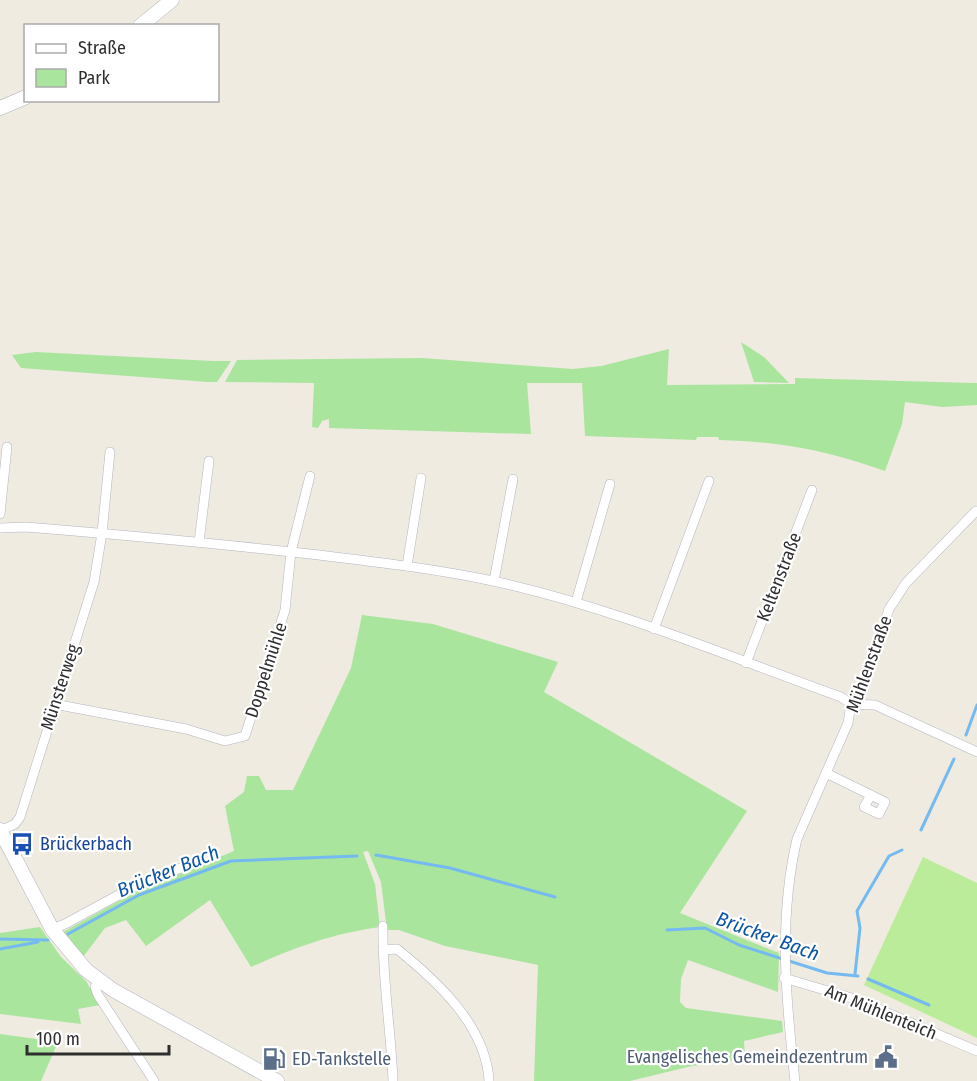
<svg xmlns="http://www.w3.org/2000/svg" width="977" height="1081" font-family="'Fira Sans Condensed',sans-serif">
  <rect width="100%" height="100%" fill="#efebe1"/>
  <g fill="#a9e59d">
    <path d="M741,342L764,357L789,383L754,382Z"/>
    <path d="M669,349L667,385L795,384V378L973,383H977V405L942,407L905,402L902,424L885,471C824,450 784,442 719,440L718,437H697L696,440L585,436L582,383H527L531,434L329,428V419L322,421L318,428L312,427L314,383L225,382L237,360L422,358L573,369L601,366Z"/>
    <path d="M36,352L213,361H231L217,382H208L21,368L12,355Z"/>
    <path d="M362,615L433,624L558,662L544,692L747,811L680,913L779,953L778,992L688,960L681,979L680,1002L686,1008L782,1021L783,1032L744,1041L745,1059L692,1066L630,1081H534L538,965L445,946L399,930H387L381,882L368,851L363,852L375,884L380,927C331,934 296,947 251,967L210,900L146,946L126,920L105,928L83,957L63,932L137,891L234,851L225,806L244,792L247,776H259L266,790H293L351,668Z"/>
    <path d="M40,927L61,957L86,981L100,1005L78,1009L81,1024L0,1014V933Z"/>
    <path d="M0,1034L58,1042L41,1081H0Z"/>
  </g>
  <path fill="#bbec99" d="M923,857L977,883V1038L864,985Z"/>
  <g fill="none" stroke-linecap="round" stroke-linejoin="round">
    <g stroke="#74baf1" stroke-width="3">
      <path d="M966,735L977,705"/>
      <path d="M921,830L954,759"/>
      <path d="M376,855L450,868L555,897"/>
      <path d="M667,930L705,928L739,945L827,973L858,976"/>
      <path d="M68,934L139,895L231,861L357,856"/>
      <path d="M0,939L48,940"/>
      <path d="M0,949L38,942"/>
      <path d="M855,974L860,928L857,911L889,856L902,850"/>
      <path d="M868,979L929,1005"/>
    </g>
    <g stroke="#b4b4c1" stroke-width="10">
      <g id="minor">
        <path d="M0,514L7,447"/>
        <path d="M0,528L26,527C124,535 222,544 319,555C377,562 436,569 493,581C612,607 727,656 841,697L851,704L875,705L977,752"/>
        <path d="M199,542L209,461"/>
        <path d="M407,566L421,478"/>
        <path d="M494,581L513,479"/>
        <path d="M576,602L610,484"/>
        <path d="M654,629L709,481"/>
        <path d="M746,663L812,490"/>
        <path d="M54,704L186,729L225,741L245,736L285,610L291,552L310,476"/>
        <path d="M851,704L861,695L889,609L906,583L976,511"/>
        <path d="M826,773L885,802L879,814L864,807L871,795"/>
        <path d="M0,831L15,824L20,817L94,582L102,533L110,452"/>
        <path d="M383,926C382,979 391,1029 393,1081"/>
        <path d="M52,929L65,924L137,885L186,866"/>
        <path d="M383,950L397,949C438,982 486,1026 489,1081"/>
        <path d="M784,978L855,999L977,1051"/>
        <path d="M100,981L95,987L98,995L154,1081"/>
        <path d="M795,1081C786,1001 778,919 797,839L848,723L851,704"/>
      </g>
    </g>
    <g stroke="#b4b4c1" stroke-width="15">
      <g id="secondary">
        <path d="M140,26L172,0"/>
        <path d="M0,108L26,97"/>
        <path d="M0,830L52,929L86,970L113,990L277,1081"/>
      </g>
    </g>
    <use href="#minor" stroke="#fff" stroke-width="9"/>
    <use href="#secondary" stroke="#fff" stroke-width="14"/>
  </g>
  <defs>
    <g id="bus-bare" transform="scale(1.8)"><path d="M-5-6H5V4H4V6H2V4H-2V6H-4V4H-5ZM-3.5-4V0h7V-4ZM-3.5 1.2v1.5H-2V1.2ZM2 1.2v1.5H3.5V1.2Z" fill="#1a4fb4" stroke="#fff" stroke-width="2.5" paint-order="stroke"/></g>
    <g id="civic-bare" transform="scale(1.8)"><path d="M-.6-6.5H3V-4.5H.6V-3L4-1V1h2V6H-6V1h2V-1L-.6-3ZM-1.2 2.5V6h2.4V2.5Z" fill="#5c6f8a" stroke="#fff" stroke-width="2.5" paint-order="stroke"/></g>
    <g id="fuel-bare" transform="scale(1.8)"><path d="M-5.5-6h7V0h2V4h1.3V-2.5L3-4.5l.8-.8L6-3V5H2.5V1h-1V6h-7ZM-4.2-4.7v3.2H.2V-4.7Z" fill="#5c6f8a" stroke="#fff" stroke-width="2.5" paint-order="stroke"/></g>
  </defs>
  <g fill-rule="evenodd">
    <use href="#bus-bare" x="22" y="844"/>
    <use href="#civic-bare" x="886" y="1057"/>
    <use href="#fuel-bare" x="274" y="1059"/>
  </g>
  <g text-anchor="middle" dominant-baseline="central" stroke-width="4.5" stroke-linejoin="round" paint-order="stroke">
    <g font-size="18" fill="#2e2e2e" stroke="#fff">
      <text transform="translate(779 577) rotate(-69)">Keltenstraße</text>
      <text transform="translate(869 664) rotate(-70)">Mühlenstraße</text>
      <text transform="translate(266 670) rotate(-72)">Doppelmühle</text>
      <text transform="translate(60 687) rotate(-72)">Münsterweg</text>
      <text transform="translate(881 1012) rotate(22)">Am Mühlenteich</text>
    </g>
    <g font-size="18" fill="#164399" stroke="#fff" text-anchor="start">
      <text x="40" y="844">Brückerbach</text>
    </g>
    <g font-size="18" fill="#4e5e75" stroke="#fff" text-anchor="end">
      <text x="868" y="1057">Evangelisches Gemeindezentrum</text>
      <text x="292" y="1059" text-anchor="start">ED-Tankstelle</text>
    </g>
    <g font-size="20" font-style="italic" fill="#0c55a4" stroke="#fff">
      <text transform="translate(168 871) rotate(-22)">Brücker Bach</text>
      <text transform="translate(768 936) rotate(20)">Brücker Bach</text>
    </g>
  </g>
  <rect x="24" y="24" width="195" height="78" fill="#ffffff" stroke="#ababab" stroke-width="1.5"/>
  <rect x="36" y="44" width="30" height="9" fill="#ffffff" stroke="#ababab" stroke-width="1.5"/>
  <text x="78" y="54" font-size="18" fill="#2e2e2e">Straße</text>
  <rect x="36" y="69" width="30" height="18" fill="#a9e59d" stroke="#ababab" stroke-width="1.5"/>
  <text x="78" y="84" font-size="18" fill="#2e2e2e">Park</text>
  <path d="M27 1045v9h142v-9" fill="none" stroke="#2e2e2e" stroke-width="3"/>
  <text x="36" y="1045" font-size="18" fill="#2e2e2e" stroke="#ffffff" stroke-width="4.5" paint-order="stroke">100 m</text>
</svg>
